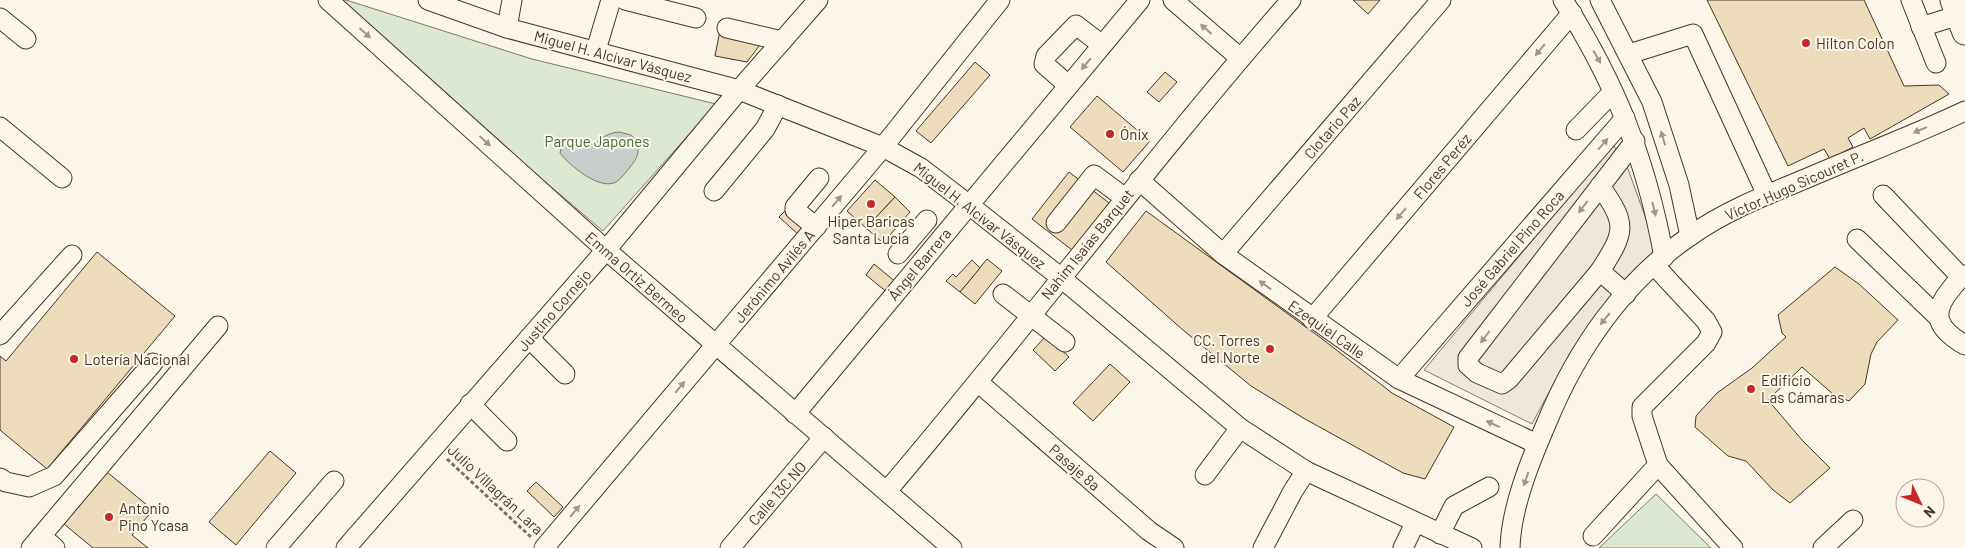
<svg xmlns="http://www.w3.org/2000/svg" width="1965" height="548" font-family="Barlow,sans-serif">
  <rect width="100%" height="100%" fill="#fbf6e9"/>
  <g fill="#dce7d0" stroke="#887966">
    <path d="M331,0H346L532,59L716,104L603,231Z"/>
    <path d="M1656,494L1711,548H1599Z"/>
  </g>
  <path fill="#ede7d9" stroke="#887966" d="M1613,144L1628,169L1655,244L1651,257L1632,274L1570,353L1532,424L1424,370Z"/>
  <path fill="#c9cecd" stroke="#887966" d="M619,132L631,135L638,143C639,154 637,159 630,167C626,172 622,178 616,182C600,191 569,165 560,153L561,149C570,144 579,147 589,145C600,144 602,133 619,132Z"/>
  <g fill="#ecdcbc" stroke="#4a3520">
    <path d="M1353,0H1380L1368,14Z"/>
    <path d="M1707,0H1864L1904,86L1939,85L1949,94L1870,139L1864,128L1848,138L1853,147L1830,159L1824,149L1788,166Z"/>
    <path d="M722,20L772,29L747,62L715,56Z"/>
    <path d="M975,62L990,75L931,143L916,131Z"/>
    <path d="M1165,72L1177,82L1159,102L1147,92Z"/>
    <path d="M1097,96L1150,141L1123,172L1070,127Z"/>
    <path d="M1069,172L1109,203L1072,250L1032,219Z"/>
    <path d="M875,180L895,197L866,228L847,211Z"/>
    <path d="M895,197L910,212L883,243L866,228Z"/>
    <path d="M785,211L805,230L800,236L779,217Z"/>
    <path d="M1146,211L1321,338L1392,393L1454,427L1425,479L1403,473L1305,419L1251,386L1183,330L1106,262Z"/>
    <path d="M97,252L175,316L47,469L0,430V356L6,361Z"/>
    <path d="M987,259L1002,271L975,304L960,292Z"/>
    <path d="M972,260L980,268L960,292L946,281L953,274L956,277Z"/>
    <path d="M874,264L897,283L888,293L866,275Z"/>
    <path d="M1835,267L1859,284L1898,320L1877,342L1871,354L1865,384L1849,401L1834,395L1802,367L1768,400L1802,440L1830,468L1790,503L1773,490L1746,461L1728,456L1695,427L1696,416L1717,393L1752,368L1786,337L1782,333L1778,315Z"/>
    <path d="M1046,336L1069,357L1055,371L1033,350Z"/>
    <path d="M1110,364L1130,382L1093,421L1073,403Z"/>
    <path d="M270,451L296,473L236,545L209,522Z"/>
    <path d="M107,472L153,510L132,535L148,548H93L64,524Z"/>
    <path d="M536,482L563,507L554,517L527,491Z"/>
  </g>
  <g fill="none" stroke-linecap="round" stroke-linejoin="round">
    <g stroke="#4a3520" stroke-width="21">
      <g id="minor">
        <path d="M328,0L606,250L952,548"/>
        <path d="M428,0L507,28L739,90L883,147L921,168L968,204L1060,277L1240,428L1306,471L1472,548"/>
        <path d="M625,0L696,18"/>
        <path d="M1173,0L1240,58"/>
        <path d="M1563,0C1616,84 1646,159 1664,257"/>
        <path d="M1600,0L1652,102L1679,185L1690,236"/>
        <path d="M1911,0L1936,63"/>
        <path d="M0,18L26,39"/>
        <path d="M1921,27L1959,15"/>
        <path d="M507,28L512,0"/>
        <path d="M727,28L782,41"/>
        <path d="M596,50L611,0"/>
        <path d="M1629,54L1693,34L1767,195"/>
        <path d="M1068,85L1044,64L1046,56L1076,25L1102,45"/>
        <path d="M0,127L62,178"/>
        <path d="M1576,130L1613,92"/>
        <path d="M1139,180L1223,254L1399,379L1537,444"/>
        <path d="M714,191L765,129L778,105"/>
        <path d="M1883,195L1961,277"/>
        <path d="M1056,223L1094,175L1125,198"/>
        <path d="M816,227L795,210V207L819,178"/>
        <path d="M1857,239L1938,317"/>
        <path d="M898,254L927,220"/>
        <path d="M1223,254L1441,0"/>
        <path d="M1654,265L1706,321L1712,332L1706,343L1642,407V416L1658,465L1733,548"/>
        <path d="M1600,271C1625,232 1628,225 1600,186"/>
        <path d="M1965,275C1959,278 1955,284 1951,289C1929,315 1939,330 1965,345"/>
        <path d="M1003,294L1065,342"/>
        <path d="M1626,294L1600,271L1509,379L1502,384L1477,373L1468,365V358L1635,141"/>
        <path d="M1312,319L1572,13"/>
        <path d="M0,335L72,255"/>
        <path d="M529,338L565,374"/>
        <path d="M1399,379L1625,118"/>
        <path d="M979,383L1149,531L1174,548"/>
        <path d="M470,404L507,441"/>
        <path d="M795,414L1140,0"/>
        <path d="M1205,475L1240,428"/>
        <path d="M0,478L6,482L29,487L54,476L153,363"/>
        <path d="M887,491C1024,330 1151,160 1291,0"/>
        <path d="M1440,534L1454,506L1489,487"/>
        <path d="M41,536L55,548"/>
        <path d="M1593,536L1658,465"/>
        <path d="M31,548L218,326"/>
        <path d="M276,548L334,481"/>
        <path d="M346,548L606,250L739,90L818,0"/>
        <path d="M544,548L883,147L1000,0"/>
        <path d="M730,548L824,437"/>
        <path d="M1263,548L1293,491L1306,471"/>
        <path d="M1403,548L1415,523"/>
        <path d="M1510,548C1511,507 1531,459 1547,422C1577,349 1624,281 1690,236C1725,211 1766,195 1805,179C1858,156 1912,136 1965,111"/>
        <path d="M1823,548L1853,520"/>
      </g>
    </g>
    <g stroke="#4a3520" stroke-width="27">
      <path id="major" d="M1953,0L1965,32"/>
    </g>
    <path stroke="#7f6f5c" stroke-width="3" stroke-dasharray="4 2.5" stroke-linecap="butt" d="M447,459L532,538"/>
    <use href="#minor" stroke="#fbf6e9" stroke-width="19"/>
    <use href="#major" stroke="#fbf6e9" stroke-width="25"/>
  </g>
  <defs><path id="oneway-solid" d="M-6-.8H1V-3.2L6.5 0L1 3.2V.8H-6Z" transform="scale(1.25)"/></defs>
  <g fill="#a29684">
    <use href="#oneway-solid" transform="translate(1206 29) rotate(-139)"/>
    <use href="#oneway-solid" transform="translate(365 33) rotate(42)"/>
    <use href="#oneway-solid" transform="translate(1540 50) rotate(130)"/>
    <use href="#oneway-solid" transform="translate(1597 57) rotate(60)"/>
    <use href="#oneway-solid" transform="translate(1086 64) rotate(130)"/>
    <use href="#oneway-solid" transform="translate(1920 130) rotate(157)"/>
    <use href="#oneway-solid" transform="translate(1663 138) rotate(-107)"/>
    <use href="#oneway-solid" transform="translate(485 141) rotate(42)"/>
    <use href="#oneway-solid" transform="translate(1603 144) rotate(-49)"/>
    <use href="#oneway-solid" transform="translate(837 201) rotate(-50)"/>
    <use href="#oneway-solid" transform="translate(1583 207) rotate(127)"/>
    <use href="#oneway-solid" transform="translate(1654 209) rotate(77)"/>
    <use href="#oneway-solid" transform="translate(1401 214) rotate(130)"/>
    <use href="#oneway-solid" transform="translate(1265 285) rotate(-144)"/>
    <use href="#oneway-solid" transform="translate(1605 319) rotate(129)"/>
    <use href="#oneway-solid" transform="translate(1485 337) rotate(127)"/>
    <use href="#oneway-solid" transform="translate(680 387) rotate(-50)"/>
    <use href="#oneway-solid" transform="translate(1493 424) rotate(-155)"/>
    <use href="#oneway-solid" transform="translate(1526 479) rotate(108)"/>
    <use href="#oneway-solid" transform="translate(575 511) rotate(-50)"/>
  </g>
  <g fill="#c62828" stroke="#fbf6e9" stroke-width="2">
    <circle cx="1806" cy="43" r="5"/>
    <circle cx="1110" cy="134" r="5"/>
    <circle cx="871" cy="204" r="5"/>
    <circle cx="1270" cy="349" r="5"/>
    <circle cx="74" cy="359" r="5"/>
    <circle cx="1751" cy="389" r="5"/>
    <circle cx="109" cy="517" r="5"/>
  </g>
  <g text-anchor="middle" dominant-baseline="central" stroke-width="4" stroke-linejoin="round" paint-order="stroke">
    <g font-size="15" fill="#4a3520" stroke="#fbf6e9" text-anchor="start">
      <text x="1816" y="43">Hilton Colon</text>
      <text x="1120" y="134">Ónix</text>
      <text x="871" y="221" text-anchor="middle">Hiper Baricas<tspan x="871" dy="17">Santa Lucia</tspan></text>
      <text x="1260" y="340" text-anchor="end">CC. Torres<tspan x="1260" dy="17">del Norte</tspan></text>
      <text x="84" y="359">Lotería Nacional</text>
      <text x="1761" y="380">Edificio<tspan x="1761" dy="17">Las Cámaras</tspan></text>
      <text x="119" y="508">Antonio<tspan x="119" dy="17">Pino Ycasa</tspan></text>
    </g>
    <g font-size="15" fill="#4a3520" stroke="#fbf6e9">
      <text transform="translate(613 56) rotate(15)">Miguel H. Alcívar Vásquez</text>
      <text transform="translate(1332 127) rotate(-49)">Clotario Paz</text>
      <text transform="translate(1442 166) rotate(-50)">Flores Peréz</text>
      <text transform="translate(1794 185) rotate(-24)">Víctor Hugo Sicouret P.</text>
      <text transform="translate(980 215) rotate(38)">Miguel H. Alcívar Vásquez</text>
      <text transform="translate(1087 244) rotate(-51)">Nahim Isaías Barquet</text>
      <text transform="translate(1512 248) rotate(-49)">José Gabriel Pino Roca</text>
      <text transform="translate(919 264) rotate(-50)">Ángel Barrera</text>
      <text transform="translate(774 276) rotate(-50)">Jerónimo Avilés A</text>
      <text transform="translate(637 277) rotate(41)">Emma Ortiz Bermeo</text>
      <text transform="translate(554 310) rotate(-49)">Justino Cornejo</text>
      <text transform="translate(1327 329) rotate(35)">Ezequiel Calle</text>
      <text transform="translate(1075 467) rotate(41)">Pasaje 8a</text>
      <text transform="translate(496 489) rotate(43)">Julio Villagrán Lara</text>
      <text transform="translate(777 493) rotate(-49)">Calle 13C NO</text>
    </g>
    <g font-size="15" fill="#436837" stroke="#fbf6e9">
      <text x="597" y="141">Parque Japones</text>
    </g>
  </g>
  <g transform="translate(1920 503) rotate(133)"><circle r="24" fill="#fbf6e9" stroke="#b4a999"/>
  <path d="M0-4L9 19L0 12L-9 19Z" fill="#c62828"/>
  <text y="-8" font-size="14" font-weight="bold" text-anchor="middle" fill="#4a3520">N</text>
  </g>
</svg>
